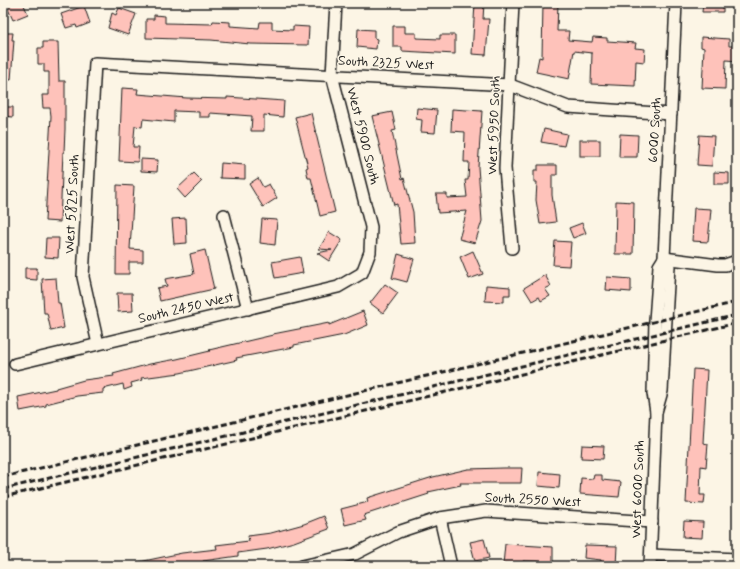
<svg xmlns="http://www.w3.org/2000/svg" width="740" height="569" font-family="Mynerve,sans-serif">
  <rect width="100%" height="100%" fill="#fcf5e5"/>
  <filter id="ink" filterUnits="userSpaceOnUse"><feTurbulence type="fractalNoise" baseFrequency=".025" numOctaves="2"/><feDisplacementMap in="SourceGraphic" scale="8" xChannelSelector="R" yChannelSelector="G"/><feConvolveMatrix kernelMatrix="1 2 1 2 8 2 1 2 1" color-interpolation-filters="sRGB"/></filter>
  <g filter="url(#ink)">
    <g fill="#fec2ba" stroke="#1c1c1c">
      <path d="M16,3H23L28,14L13,20L7,7Z"/>
      <path d="M475,3H484L483,19H489L486,55L472,54Z"/>
      <path d="M543,3H558L557,31H569L568,40L592,42L593,37L607,38V41L636,43L635,48L645,49L644,62L636,61L635,86L591,84L592,53L574,51L569,79L536,72L539,57L542,58Z"/>
      <path d="M703,3H723V12H702Z"/>
      <path d="M84,6L90,23L77,28L76,25L66,28L61,14Z"/>
      <path d="M119,8L136,14L128,35L108,28L112,13L116,15Z"/>
      <path d="M154,15L165,16V23L212,24L213,21L230,22V26L259,28L260,22H272V29L293,30V26L309,27L308,45L250,44L211,40L146,38V19H154Z"/>
      <path d="M393,26H405V33H416V38L440,39V35H455V54L402,51V47H393Z"/>
      <path d="M358,29L374,30V38L377,39L376,49L357,47Z"/>
      <path d="M3,33H13L12,40H14L11,80L3,79Z"/>
      <path d="M701,37L729,39V46H737V61L726,60L725,89L702,88L704,48L701,47Z"/>
      <path d="M43,42H58L59,81H65V129L64,152H63L60,222L45,221L51,116L50,108H43L42,95H49V72H44V64H38V48H43Z"/>
      <path d="M122,88L138,89L137,94L187,98L227,99V97L284,101L283,117L264,115V131H251L252,116L210,113V117H199V112L174,111V122L143,119L142,127L135,126L133,147H139L138,162L119,161Z"/>
      <path d="M3,107H13V117L3,116Z"/>
      <path d="M417,108L437,110L435,133L421,132L422,120L416,119Z"/>
      <path d="M452,109L482,111L478,167L482,221L475,243L459,239L467,211L438,213L436,194H447V198L467,197L465,180H468L469,162H464L465,132L451,131Z"/>
      <path d="M392,112L396,130L392,131L402,179L404,178L413,212L415,243L401,244L397,204L394,205L372,116Z"/>
      <path d="M311,113L335,212L320,216L311,178H308L306,168L308,167L295,117Z"/>
      <path d="M544,129L567,134L564,146L541,142Z"/>
      <path d="M620,134L638,135L637,157H619Z"/>
      <path d="M699,135L714,136L712,166L697,165Z"/>
      <rect x="580" y="140" width="20" height="16"/>
      <path d="M141,159L158,160L157,172L141,171Z"/>
      <path d="M221,163L245,165V179L220,178Z"/>
      <path d="M538,165H557V175H552V195L556,222L540,224L536,200L537,182H534V170H538Z"/>
      <path d="M714,172L729,173V184H714Z"/>
      <path d="M194,173L202,181L185,198L177,189Z"/>
      <path d="M258,178L263,187L269,184L277,198L263,207L249,184Z"/>
      <path d="M117,185L134,186L130,249L143,250V262H129V274H116Z"/>
      <path d="M616,201L634,202L633,254H615Z"/>
      <path d="M694,208L711,209L708,242L692,241Z"/>
      <path d="M186,218L187,243L174,244L172,219Z"/>
      <path d="M262,219L277,220L275,245L260,243Z"/>
      <path d="M582,223L586,233L573,238L569,228Z"/>
      <path d="M329,232L342,240L329,261L317,253L332,250L319,249Z"/>
      <path d="M46,238H59L58,258L45,257Z"/>
      <path d="M555,241L571,242L569,266L553,265Z"/>
      <path d="M205,250L214,289L160,301L157,288L167,286L165,279L194,274L190,254Z"/>
      <path d="M473,251L483,274L469,279L460,257Z"/>
      <path d="M398,254L414,259L407,282L392,278Z"/>
      <path d="M300,257L303,273L275,278L272,262Z"/>
      <path d="M25,268H37V280L25,279Z"/>
      <path d="M545,275L551,286L545,289L550,296L541,301L539,297L532,301L524,288Z"/>
      <path d="M607,277L631,279V292L606,290Z"/>
      <path d="M56,278L58,303H60L64,328L51,331L47,313H44L42,279Z"/>
      <path d="M385,284L398,293L383,313L370,303Z"/>
      <path d="M486,285L510,287V295H504V302L485,301Z"/>
      <path d="M117,293H132L133,311L118,312Z"/>
      <path d="M363,311L368,325L344,335L294,345V347L236,358L237,360L180,373L141,378L142,380L131,383L132,387L124,390L123,384L103,389V393L77,396L46,404V406L20,411L18,397L56,389V388L84,380L114,376L113,374L150,364L177,359L210,351L209,350L273,335V334L329,323V325Z"/>
      <path d="M693,369L707,370L703,443L708,444L706,467L701,466L700,495H705L704,504L686,503Z"/>
      <path d="M582,445L604,446L603,459L581,458Z"/>
      <path d="M504,468H522L521,483H460L461,485L428,492L429,494L364,515L366,520L345,525L341,509L368,502L367,498L433,477L468,469Z"/>
      <path d="M539,472L560,474L559,488L538,486Z"/>
      <path d="M594,475H602V480L621,482L619,497L580,494L581,478L593,479Z"/>
      <path d="M324,516L329,529L294,542L267,549L238,553V556L203,561L204,565L140,566L139,562L182,553L217,549L216,545L249,541L248,536L271,533L304,524Z"/>
      <path d="M684,521L703,522L702,538L683,537Z"/>
      <path d="M484,539L489,558L475,561L470,542Z"/>
      <path d="M505,544L553,547V562L523,561L522,566L503,565Z"/>
      <path d="M585,545L617,546L616,566H600L601,560L584,558Z"/>
    </g>
    <g fill="none" stroke-linecap="round" stroke-linejoin="round">
      <g stroke="#1c1c1c" stroke-width="14">
        <g id="minor">
          <path d="M224,215L248,309"/>
          <path d="M512,248L505,168L513,3"/>
          <path d="M664,258L718,265H725L737,261"/>
          <path d="M98,344L83,277L95,63L510,85L568,107L671,114"/>
          <path d="M15,364L338,287L362,273L370,252L371,227L332,75L336,3"/>
          <path d="M656,412L662,391L669,266L664,258L676,3"/>
          <path d="M440,518L451,566"/>
          <path d="M651,555L737,559"/>
          <path d="M302,566L355,554L398,532L440,518L486,511L652,522"/>
          <path d="M650,566L656,412L653,393L655,321L659,266L664,258"/>
        </g>
      </g>
      <use href="#minor" stroke="#fcf5e5" stroke-width="11"/>
      <g stroke="#1c1c1c" stroke-width="3" stroke-dasharray="6 3" stroke-linecap="butt">
        <path d="M3,477L737,302"/>
        <path d="M3,489L737,315"/>
        <path d="M3,497L737,323"/>
      </g>
    </g>
  </g>
  <g text-anchor="middle" dominant-baseline="central" stroke-width="3" stroke-linejoin="round" paint-order="stroke">
    <g font-size="14" fill="#1c1c1c" stroke="#fcf5e5">
      <text transform="translate(386 63) rotate(3)">South 2325 West</text>
      <text transform="translate(494 125) rotate(-88)">West 5950 South</text>
      <text transform="translate(655 130) rotate(-87)">6000 South</text>
      <text transform="translate(363 136) rotate(76)">West 5900 South</text>
      <text transform="translate(72 204) rotate(-87)">West 5825 South</text>
      <text transform="translate(186 308) rotate(-13)">South 2450 West</text>
      <text transform="translate(638 489) rotate(-88)">West 6000 South</text>
      <text transform="translate(533 500) rotate(3)">South 2550 West</text>
    </g>
  </g>
  <rect width="740" height="569" fill="none" stroke="#fcf5e5" stroke-width="16"/>
  <rect x="8" y="8" width="724" height="553" fill="none" stroke="#1c1c1c" stroke-width="1.5" filter="url(#ink)"/>
</svg>
